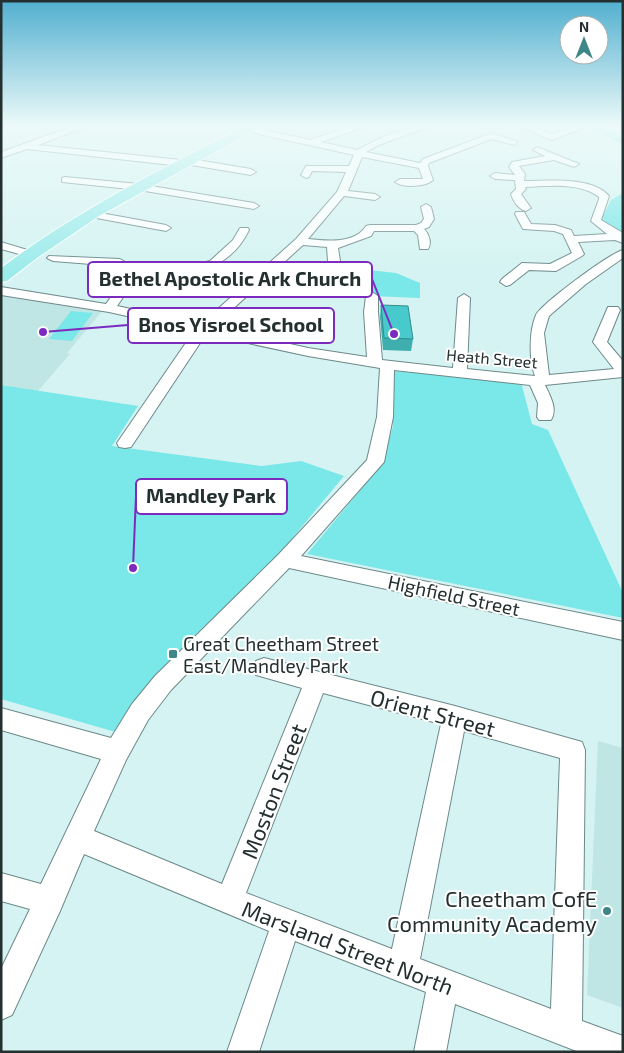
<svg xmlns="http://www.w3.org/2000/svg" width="624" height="1053" font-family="'Exo 2',sans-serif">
  <rect width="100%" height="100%" fill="#d4f3f2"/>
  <g fill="#bfe6e5">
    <path d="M1,296L102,311L67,353L70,354L37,392L1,385Z"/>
    <path d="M598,741L623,748V1008L587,995Z"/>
  </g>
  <g fill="#7ae7e8">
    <path d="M623,193V233L607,227L601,220L611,200Z"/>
    <path d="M369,270L396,273L420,283V298L372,296L365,293Z"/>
    <path d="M71,311L93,313L72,341L49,339Z"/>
    <path d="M392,371L521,382L532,424L548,430L623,593V618L307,554L382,464L393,426Z"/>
    <path d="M1,385L138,406L112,446L262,466L301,461L344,476L280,553L192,638L119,733L1,699Z"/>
  </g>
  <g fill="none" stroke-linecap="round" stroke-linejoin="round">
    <g stroke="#6d8989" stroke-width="2">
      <g id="minor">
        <path d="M77,125H90L38,145L181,160L185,158L251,169L256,172L251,175L185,164L181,166L27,149L1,158V152Z"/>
        <path d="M218,125L251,127L311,140L352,125H362L361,128L321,142L357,150C379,138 407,125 433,125L379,145L366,152L420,163L423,159L492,133L518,142L514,145L492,139L429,163L428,166L433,180C426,187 403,188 395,182L400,179H423L419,168L362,157L348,191L375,194L380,197L375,200L344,196L308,239C327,241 355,244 366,226L370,225H416L421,223L424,219L421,207L426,204L431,207L434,219L429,227L424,229C429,234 432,243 428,249H420L418,235L414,231H374L371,236L338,248L340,261L336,273L330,277L324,273L328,261L327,247L303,245L213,327L308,348L367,357L364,312L366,296L372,292L378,296V312L382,360L453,368L458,298L464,294L470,298L467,369L535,376C529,360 529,331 536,315C541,304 610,253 623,250V258L586,284L549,316L544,333L549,375L614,369L593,342L608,307H618L620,310L607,342L623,361V377L545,385C550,396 558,409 551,420H539L537,417L538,403L530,385L394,370L393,417L384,462L301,556L623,622V640L289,568L171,690L148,720L126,760L94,831L222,884L302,688L256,675L253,668L256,661L264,658L455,706L582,742L585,750L582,1021L623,1036V1052H579L455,1004L446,1052H414L426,992L295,941L259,1052H227L269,931L84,854L60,911L12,1015L1,1020V969L30,909L1,901V873L41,884L101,759L1,730V708L111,738L132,704L155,676L278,555L367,460L377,417L380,368L308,356L206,334L131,447L125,448L119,447L117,443L194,331L109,312L1,295V287L106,304L127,274L117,266L53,261L47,258L49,256L120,259L137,269L189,266L210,261L233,240L240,228H248L249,230C226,277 183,274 138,276L117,306L201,324L296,239L337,192L346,172L312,171L309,177L306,178L301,175L306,166H349L354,155ZM323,693L441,724L392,949L246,893ZM464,731L560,758L551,1009L420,959Z"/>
        <path d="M516,125H528L552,134L577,125H590L552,140Z"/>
        <path d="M537,147L579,164L574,167L554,160L519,166L525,174L524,181C548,181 592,176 609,196L601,220L623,233V243L615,240L578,242L584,254L582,256L556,271L529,270L510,285L506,286L500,282L502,279L522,263L550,264L572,253L563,234L554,231L523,229L515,214L516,212H524L531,224L555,225L571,230L574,236L607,234L591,221L599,199V197C579,182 548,186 525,187L526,189L521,194L531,208L526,211C518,209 513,201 511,194L516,189L515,180L495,179L490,176L495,173L515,175L509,167L512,162L545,156L533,150Z"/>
        <path d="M65,177L139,184L254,203L259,206L254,209L139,190L62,182V178Z"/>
        <path d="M90,211L166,225L171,228L166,231L86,216L85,214L86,212Z"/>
        <path d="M1,242L34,252L36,254L30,257L1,249Z"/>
      </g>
    </g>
    <g stroke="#fff" stroke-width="2">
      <path id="primary" d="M248,125H264L99,216L37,258L7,281L1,282V268C78,210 163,168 248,125Z"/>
    </g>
    <g stroke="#fff" stroke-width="2">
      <path id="trunk" d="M582,125H599L623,136V145Z"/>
    </g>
    <use href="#minor" fill="#fff" fill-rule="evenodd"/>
    <use href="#primary" fill="#9cebeb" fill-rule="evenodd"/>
    <use href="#trunk" fill="#7be4e4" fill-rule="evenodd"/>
  </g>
  <path fill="#3eaeaf" d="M381,305L413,339L411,351L383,350L380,317Z"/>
  <path fill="#48cacc" stroke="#328d8f" d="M381,305L408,306L413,339L384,338Z"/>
  <linearGradient id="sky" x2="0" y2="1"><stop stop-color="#51afcf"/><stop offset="0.46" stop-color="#ecfaf9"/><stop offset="1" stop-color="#ecfaf9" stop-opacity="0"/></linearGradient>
  <rect width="624" height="273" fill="url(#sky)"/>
  <g fill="#3e8687" stroke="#fff" stroke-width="2">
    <rect x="168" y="649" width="10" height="10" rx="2.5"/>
    <circle cx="607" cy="911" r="5"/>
  </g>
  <g text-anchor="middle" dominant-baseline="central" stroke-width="4" stroke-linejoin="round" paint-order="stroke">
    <g font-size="16" fill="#242f2f" stroke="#fff">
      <text transform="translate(492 358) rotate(5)">Heath Street</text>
    </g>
    <g font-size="19" fill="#242f2f" stroke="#fff">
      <text transform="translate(454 595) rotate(12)">Highfield Street</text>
    </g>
    <g font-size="19" fill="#242f2f" stroke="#fff" text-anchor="start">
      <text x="183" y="643">Great Cheetham Street<tspan x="183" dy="22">East/Mandley Park</tspan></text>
    </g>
    <g font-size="22" fill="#242f2f" stroke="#fff">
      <text transform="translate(433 712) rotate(15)">Orient Street</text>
      <text transform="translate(273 791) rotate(-69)">Moston Street</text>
      <text transform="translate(348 947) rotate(21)">Marsland Street North</text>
    </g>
    <g font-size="22" fill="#242f2f" stroke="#fff" text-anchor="end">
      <text x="597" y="898">Cheetham CofE<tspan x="597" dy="25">Community Academy</tspan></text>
    </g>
  </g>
  <path fill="none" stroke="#7b2cbf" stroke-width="2" d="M394 334L372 279M43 332L128 325M133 568L136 496"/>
  <g fill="#7b2cbf" stroke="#fff" stroke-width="2">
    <circle cx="394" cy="334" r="5"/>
    <circle cx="43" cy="332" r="5"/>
    <circle cx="133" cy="568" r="5"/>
  </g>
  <g fill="#fff" stroke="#7b2cbf" stroke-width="2">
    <rect x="88" y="262" width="284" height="35" rx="5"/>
    <rect x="128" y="308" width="206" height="35" rx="5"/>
    <rect x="136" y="479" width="151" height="35" rx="5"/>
  </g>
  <g font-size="20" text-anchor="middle" font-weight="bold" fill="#242f2f">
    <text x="230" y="286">Bethel Apostolic Ark Church</text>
    <text x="231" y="332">Bnos Yisroel School</text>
    <text x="211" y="503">Mandley Park</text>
  </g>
  <rect width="624" height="1053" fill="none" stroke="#242f2f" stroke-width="5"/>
  <g transform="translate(584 40)"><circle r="24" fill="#ffffff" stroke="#a7acac"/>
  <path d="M0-4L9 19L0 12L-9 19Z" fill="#3e8687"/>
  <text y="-8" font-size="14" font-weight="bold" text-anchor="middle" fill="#242f2f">N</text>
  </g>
</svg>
